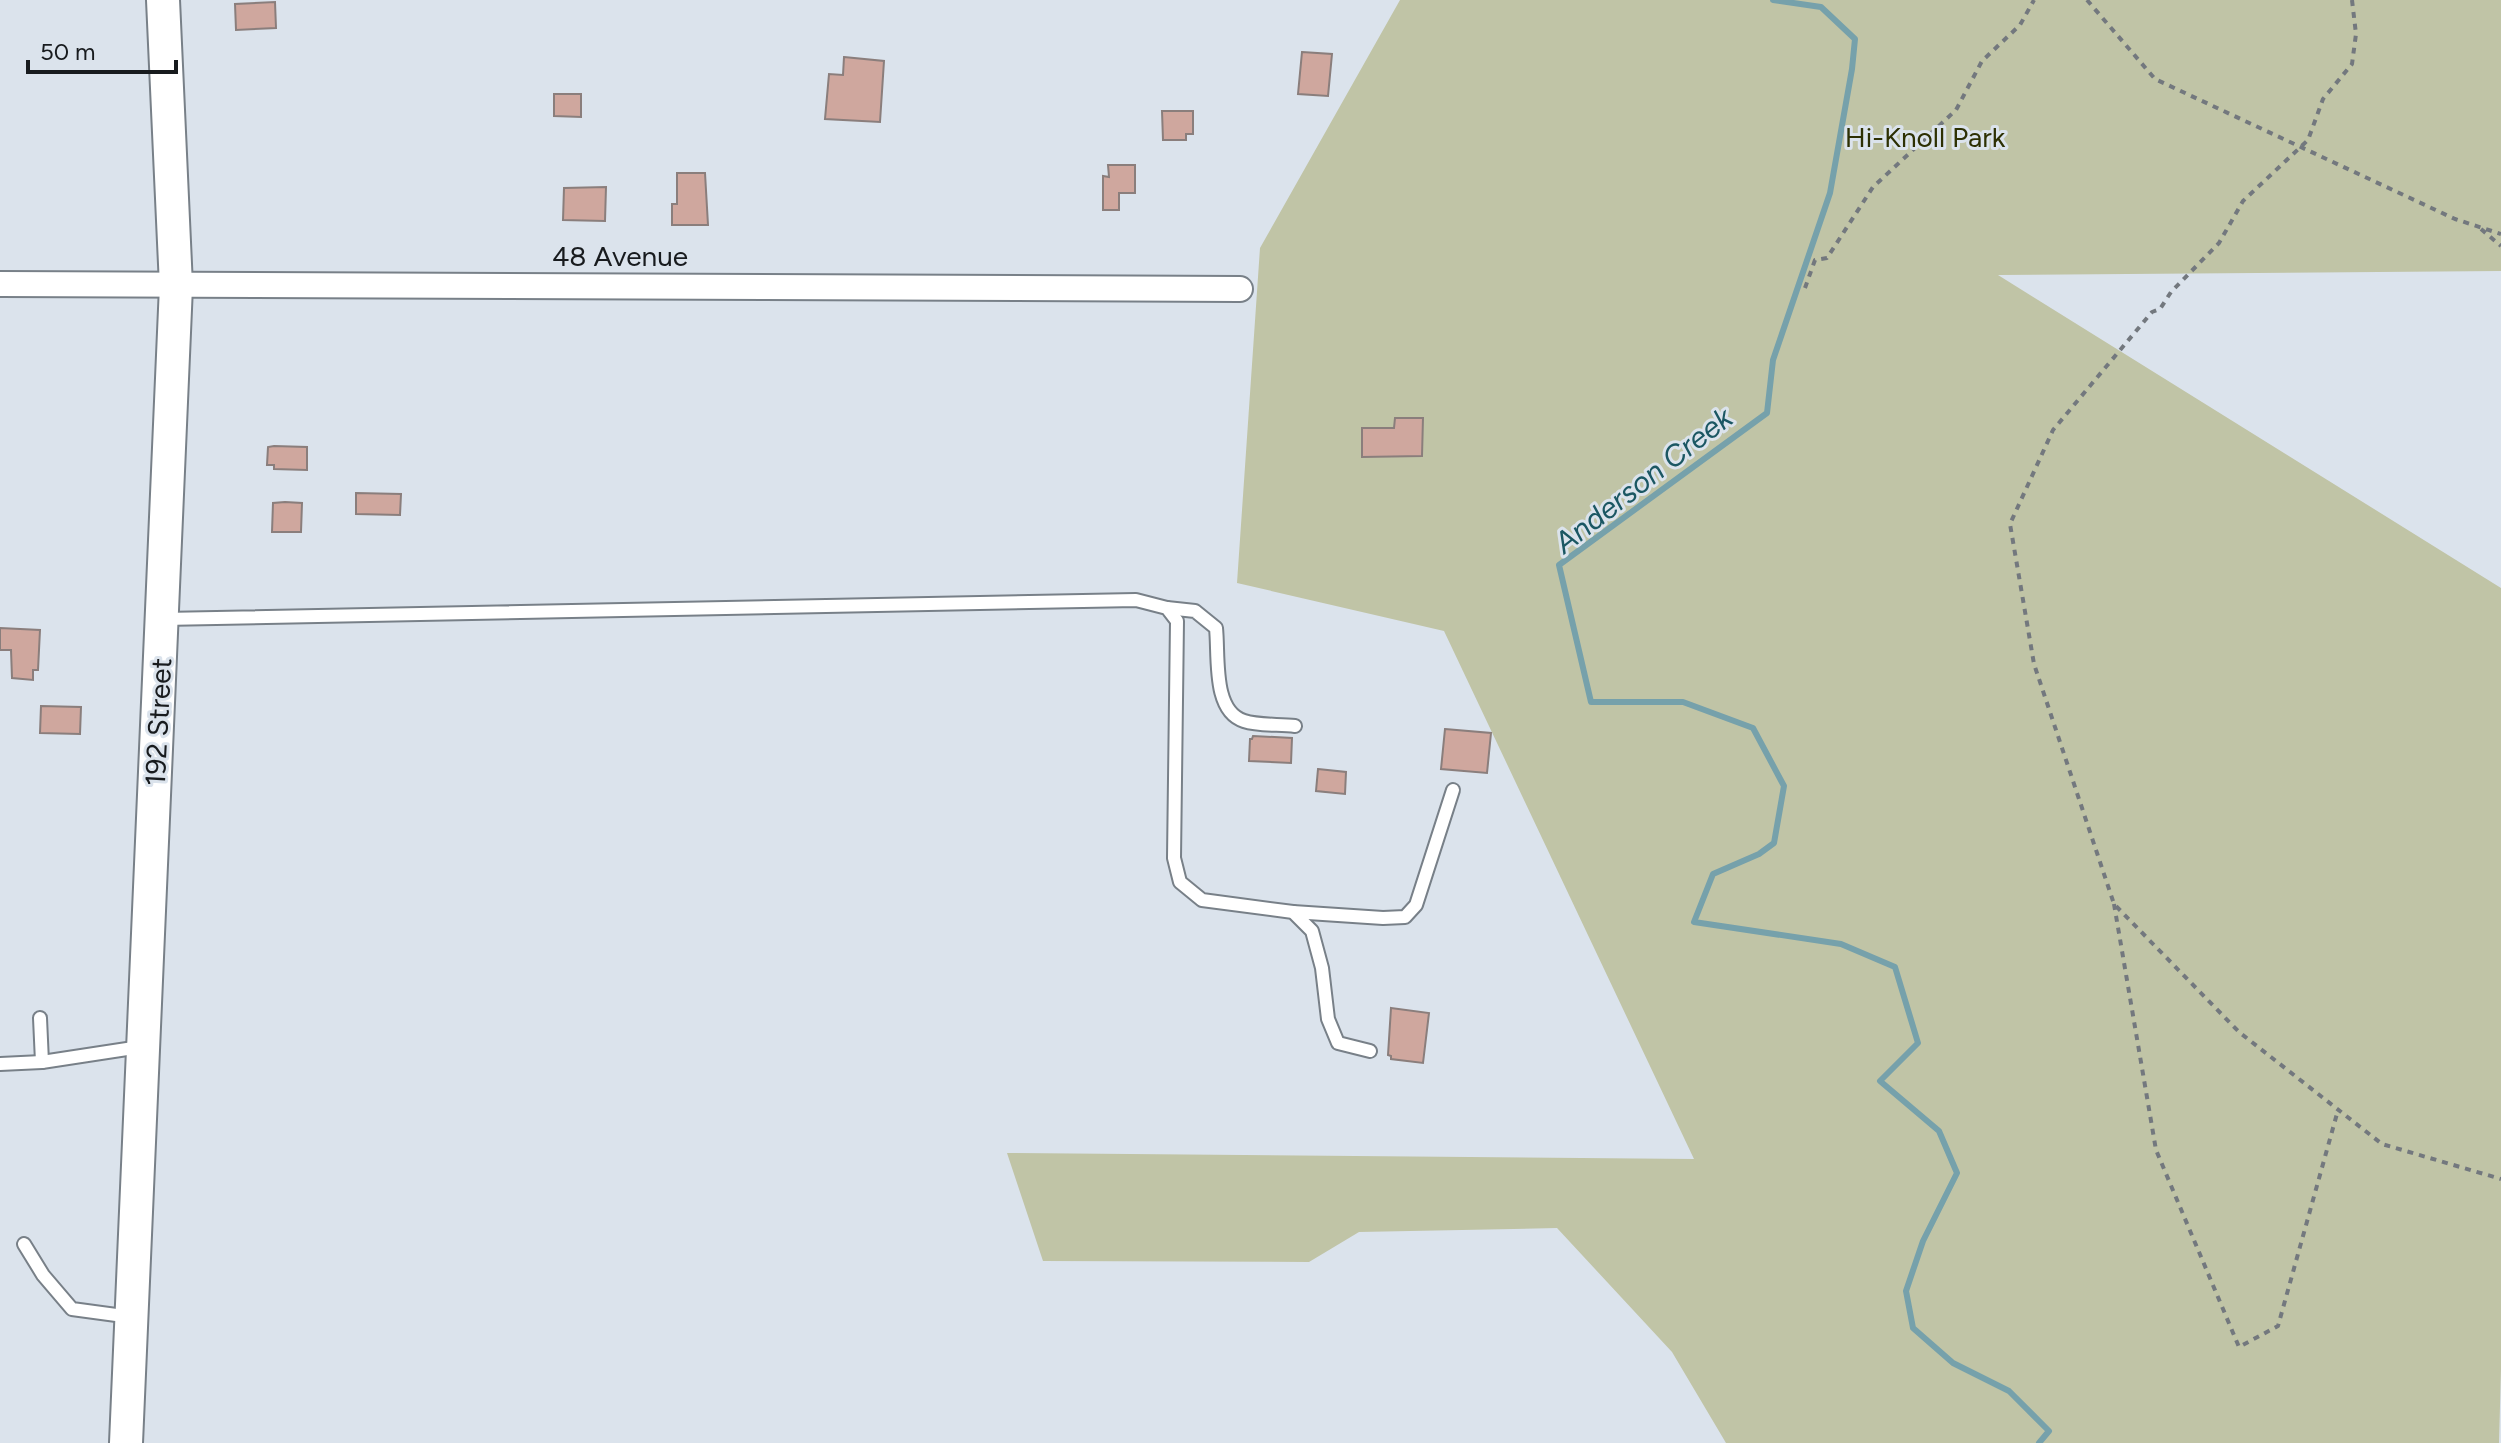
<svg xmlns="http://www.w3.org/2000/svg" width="2501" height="1443" font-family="Figtree,sans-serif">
  <rect width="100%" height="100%" fill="#dbe3ec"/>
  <path fill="#c0c4a6" d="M1400,0H2501V271L1998,275L2501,588V1369L2499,1443H1726L1672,1352L1557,1228L1359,1232L1309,1262L1043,1261L1007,1153L1694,1159L1444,631L1237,583L1260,248Z"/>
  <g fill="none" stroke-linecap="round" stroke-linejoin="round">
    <path stroke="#76a1ab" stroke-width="6" d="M1773,0L1821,7L1855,39L1852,69L1830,193L1773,360L1767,413L1559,565L1591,702H1683L1753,728L1784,786L1774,843L1759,854L1713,874L1694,922L1841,944L1895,967L1918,1043L1880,1081L1939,1131L1957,1173L1923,1241L1906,1291L1913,1328L1953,1363L2009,1391L2049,1431L2039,1443"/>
  </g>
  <g fill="#cfa79e" stroke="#8a7e7c" stroke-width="2">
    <path d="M275,2L276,28L236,30L235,4Z"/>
    <path d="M1302,52L1332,54L1328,96L1298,94Z"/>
    <path d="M844,57L884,61L880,122L825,119L829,74L843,75Z"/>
    <path d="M554,94H581V117L554,116Z"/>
    <path d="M1162,111H1193V134H1186V140H1163Z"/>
    <path d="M1108,165H1135V193H1119V210H1103V176L1109,177Z"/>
    <path d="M677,173H705L708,225H672V204H677Z"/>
    <path d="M606,187L605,221L563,220L564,188Z"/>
    <path d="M1395,418H1423L1422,456L1362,457V428H1394Z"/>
    <path d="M274,446L307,447V470L274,469V465H267L268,447Z"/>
    <path d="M356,493L401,494L400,515L356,514Z"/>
    <path d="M285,502L302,503L301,532H272L273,503Z"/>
    <path d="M0,628L40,630L38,670H33V680L12,678L11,650H0Z"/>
    <path d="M41,706L81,707L80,734L40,733Z"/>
    <path d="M1445,729L1491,733L1487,773L1441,769Z"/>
    <path d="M1253,736L1292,738L1291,763L1249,761L1250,739H1252Z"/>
    <path d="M1318,769L1346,772L1345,794L1316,791Z"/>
    <path d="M1391,1008L1429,1013L1423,1063L1391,1059V1056L1388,1055Z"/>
  </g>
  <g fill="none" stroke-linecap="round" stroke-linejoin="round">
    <g stroke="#788088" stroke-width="16">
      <g id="lane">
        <path d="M1167,608L1195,611L1216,628C1219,656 1212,711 1244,721C1259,726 1279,724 1295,726"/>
        <path d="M163,619L1136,600L1167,608L1177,621L1174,858L1180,882L1202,900L1293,912L1312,931L1322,968L1328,1019L1338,1043L1370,1051"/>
        <path d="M1293,912L1383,918L1405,917L1416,905L1453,790"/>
        <path d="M40,1018L42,1062"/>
        <path d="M0,1064L42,1062L140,1047"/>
        <path d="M24,1244L43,1275L72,1309L131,1317"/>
      </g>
    </g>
    <g stroke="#788088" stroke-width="28">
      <path id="street" d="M0,284L1240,289"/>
    </g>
    <g stroke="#788088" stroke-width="36">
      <path id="secondary" d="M126,1443L176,286L163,0"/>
    </g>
    <g stroke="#73787e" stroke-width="4" stroke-dasharray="6 6" stroke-linecap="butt">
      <path d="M2087,0L2155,79L2455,219L2501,234"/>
      <path d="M2352,0L2356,34L2352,64L2323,99L2308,140L2243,201L2219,243L2171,292L2160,309L2152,312L2053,430L2010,524L2034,664L2114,904L2239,1032L2382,1144L2501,1179"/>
      <path d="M2481,229L2501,246"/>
      <path d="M1805,288L1815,260L1827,258L1873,187L1956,110L1982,61L2020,25L2034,0"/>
      <path d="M2114,904L2156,1150L2239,1347L2278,1326L2338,1110"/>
    </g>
    <use href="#lane" stroke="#fff" stroke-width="12"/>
    <use href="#street" stroke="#fff" stroke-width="24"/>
    <use href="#secondary" stroke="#fff" stroke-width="32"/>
  </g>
  <g text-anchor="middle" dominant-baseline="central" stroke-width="6" stroke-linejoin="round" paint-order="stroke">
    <g font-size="28" fill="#2d3003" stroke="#dbe3ec">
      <text x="1925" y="137">Hi-Knoll Park</text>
    </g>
    <g font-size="28" fill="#181b1e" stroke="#dbe3ec">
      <text x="620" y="256">48 Avenue</text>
      <text transform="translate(158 722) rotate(-87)">192 Street</text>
    </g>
    <g font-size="30" font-style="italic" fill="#1b5763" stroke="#dbe3ec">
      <text transform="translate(1643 480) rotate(-38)">Anderson Creek</text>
    </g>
  </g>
  <path d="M28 60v12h148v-12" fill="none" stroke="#181b1e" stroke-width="4"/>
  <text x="40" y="60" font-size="24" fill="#181b1e" stroke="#dbe3ec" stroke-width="6" paint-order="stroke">50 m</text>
</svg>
